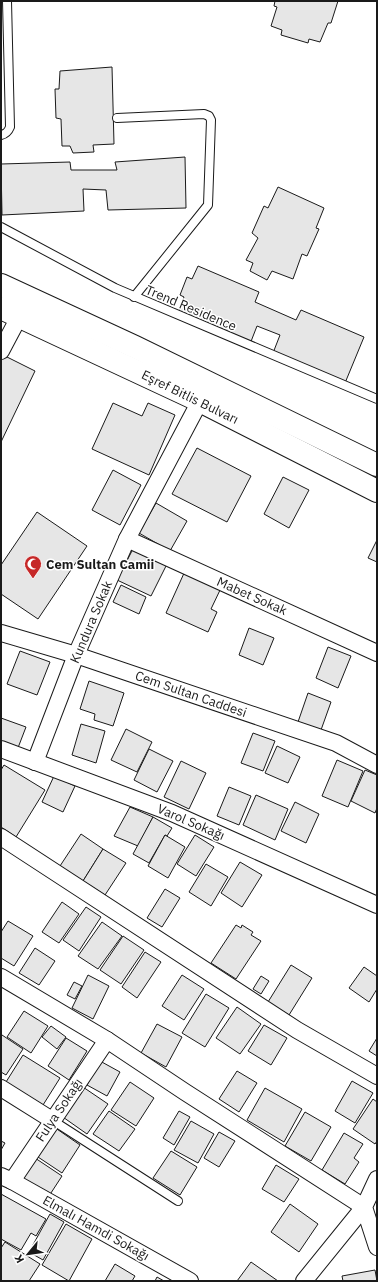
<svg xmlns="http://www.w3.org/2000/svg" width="378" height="1282" font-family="'IBM Plex Sans',sans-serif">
  <rect width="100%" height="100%" fill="#fff"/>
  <g fill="#e6e6e6" stroke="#1a1a1a">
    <path d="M275,1H338L331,23H328L320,42L309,39L308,43L281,35L282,30L271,26L277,7L274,6Z"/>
    <path d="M112,67L114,144L93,145L94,152L73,153L70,146H62L61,119L56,118L55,89H59L60,71Z"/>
    <path d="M185,157L186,208L108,210L106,190L83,189L84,211L2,215L1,164L70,162L71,170H117L115,162Z"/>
    <path d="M278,187L324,208L316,228L319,229L307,256L302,254L293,279L272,271L267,280L250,271L253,263L246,260L258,238L252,233L264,206L268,208Z"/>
    <path d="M198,266L259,292L255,302L296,320L301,310L364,337L345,383L273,353L280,335L257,326L250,344L178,313L184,297L180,295L187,277L192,279Z"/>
    <path d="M3,355L35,371L1,442V359Z"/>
    <path d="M113,403L142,416L148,403L175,415L149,475L92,449Z"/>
    <path d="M197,448L251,476L227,522L172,494Z"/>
    <path d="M113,470L141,485L120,525L92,510Z"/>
    <path d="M283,477L309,490L289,528L264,514Z"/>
    <path d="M156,503L187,521L170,551L139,533Z"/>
    <path d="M37,512L87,546L38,619L1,594V565Z"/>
    <path d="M377,540V562L368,558Z"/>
    <path d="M134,547L167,564L151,596L117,580Z"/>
    <path d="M185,571L221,588L211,609L217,612L208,632L166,613Z"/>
    <path d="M121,585L146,597L139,614L113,602Z"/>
    <path d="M249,628L274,638L263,665L239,655Z"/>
    <path d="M328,647L351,656L338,688L316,678Z"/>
    <path d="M20,651L50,662L37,695L7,684Z"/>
    <path d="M89,681L124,693L113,726L94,720L95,714L80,709Z"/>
    <path d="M308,693L331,702L321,730L298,722Z"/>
    <path d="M1,718L26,727L16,753L1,747Z"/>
    <path d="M81,724L105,731L96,763L72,755Z"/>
    <path d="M126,729L152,742L137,772L111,760Z"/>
    <path d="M253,733L275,741L263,771L241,763Z"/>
    <path d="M277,746L300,757L288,783L265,773Z"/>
    <path d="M149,749L173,761L157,792L134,780Z"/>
    <path d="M337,760L363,771L348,807L322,796Z"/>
    <path d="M181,761L206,773L189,809L164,797Z"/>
    <path d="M4,765L45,790L16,837L1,827V770Z"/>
    <path d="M365,770L377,775V808L375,813L351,801Z"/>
    <path d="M54,776L75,786L63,812L42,802Z"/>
    <path d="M229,787L251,796L239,825L217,816Z"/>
    <path d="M256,795L288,809L275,840L243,825Z"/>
    <path d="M295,802L319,814L306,843L281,831Z"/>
    <path d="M130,807L153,817L138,846L114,836Z"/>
    <path d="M153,817L172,828L167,836L165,835L149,863L133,854Z"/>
    <path d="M81,834L103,849L83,881L60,866Z"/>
    <path d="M165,835L185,847L168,878L148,866Z"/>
    <path d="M195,835L214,847L196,876L177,864Z"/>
    <path d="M103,849L126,863L105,895L83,881Z"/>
    <path d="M240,862L262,875L242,907L221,893Z"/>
    <path d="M206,864L228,877L211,906L189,892Z"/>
    <path d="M165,889L180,898L162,927L147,918Z"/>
    <path d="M62,902L79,914L59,943L42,932Z"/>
    <path d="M86,907L101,917L79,951L63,940Z"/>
    <path d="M8,921L33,936L14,966L1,958V932Z"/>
    <path d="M102,922L122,936L98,969L78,956Z"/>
    <path d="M236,925L241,928L242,925L253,932L251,935L261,941L236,979L211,963Z"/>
    <path d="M123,936L144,950L121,984L100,970Z"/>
    <path d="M35,948L55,961L39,985L19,973Z"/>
    <path d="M145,952L161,962L137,998L122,987Z"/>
    <path d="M291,965L312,978L289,1015L268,1002Z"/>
    <path d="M364,967L377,976V989L369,1002L349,988Z"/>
    <path d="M88,975L109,986L93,1019L72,1008Z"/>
    <path d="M182,975L204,989L184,1020L162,1006Z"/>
    <path d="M261,976L269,981L261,994L253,989Z"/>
    <path d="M74,982L82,986L75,999L67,995Z"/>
    <path d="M206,994L229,1008L205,1047L182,1033Z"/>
    <path d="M237,1007L261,1024L240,1054L216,1038Z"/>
    <path d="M24,1011L48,1026L31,1053L7,1037Z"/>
    <path d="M157,1024L182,1037L166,1067L141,1053Z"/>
    <path d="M264,1025L287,1038L271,1065L248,1051Z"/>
    <path d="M51,1026L66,1037L57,1049L42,1037Z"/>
    <path d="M2,1035L23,1049L6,1075L1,1072V1036Z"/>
    <path d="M66,1038L87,1051L69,1080L48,1066Z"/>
    <path d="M377,1038V1056L369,1051Z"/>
    <path d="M23,1055L60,1078L43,1105L6,1082Z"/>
    <path d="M100,1061L120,1072L107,1096L87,1085Z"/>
    <path d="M237,1071L257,1083L239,1112L219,1099Z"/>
    <path d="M352,1081L373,1093L355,1123L335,1111Z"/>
    <path d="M130,1082L154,1098L136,1126L111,1110Z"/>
    <path d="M80,1085L108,1104L87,1134L60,1115Z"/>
    <path d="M265,1088L302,1109L284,1142L247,1120Z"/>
    <path d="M373,1099L377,1102V1141L375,1144L353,1129Z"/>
    <path d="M109,1111L135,1129L119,1151L93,1134Z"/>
    <path d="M179,1111L190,1117L174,1145L163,1138Z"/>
    <path d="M305,1112L331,1127L311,1161L285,1146Z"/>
    <path d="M191,1121L214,1134L198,1163L174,1150Z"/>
    <path d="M54,1127L80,1145L62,1173L35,1155Z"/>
    <path d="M219,1132L235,1141L219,1167L204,1158Z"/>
    <path d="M344,1133L363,1144L354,1158L359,1162L345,1184L322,1170Z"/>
    <path d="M1,1141L5,1143L1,1150Z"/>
    <path d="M171,1151L197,1167L180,1195L153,1178Z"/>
    <path d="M32,1156L62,1176L49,1196L19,1176Z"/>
    <path d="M276,1165L299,1179L284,1202L262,1189Z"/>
    <path d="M1,1194L46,1219L36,1236L31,1233L21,1250L1,1239Z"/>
    <path d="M290,1204L318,1224L299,1252L271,1232Z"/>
    <path d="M50,1214L64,1222L43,1260L29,1252Z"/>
    <path d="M66,1224L92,1239L69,1281L42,1265Z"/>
    <path d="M5,1242L40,1264L29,1281H1V1248Z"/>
    <path d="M251,1262L278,1281H237Z"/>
    <path d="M115,1264L135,1276L132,1281H105Z"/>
    <path d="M375,1270L377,1281H343L342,1276Z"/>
    <path d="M157,1277L164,1281H155Z"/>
  </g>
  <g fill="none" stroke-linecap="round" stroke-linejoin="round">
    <g stroke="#1a1a1a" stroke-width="10">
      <g id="lane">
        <path d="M117,118L204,114L209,116L211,120L208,205L134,297"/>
        <path d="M1,135C6,134 8,132 10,127L7,1"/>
        <path d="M1,227L115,288L377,399"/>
        <path d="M52,1120L178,1201"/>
      </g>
    </g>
    <g stroke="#1a1a1a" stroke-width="18">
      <g id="street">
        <path d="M1,351L19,317"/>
        <path d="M127,539L377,653"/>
        <path d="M1,633L76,655L336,743L377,765"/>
        <path d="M1,749L172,813L377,905"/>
        <path d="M35,762L76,655L127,539L200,401"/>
        <path d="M1,837L297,1030L377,1076"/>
        <path d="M1,977L107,1040L185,1092L364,1207L304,1281"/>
        <path d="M1,1088L52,1120"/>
        <path d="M1,1176L12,1181L190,1281"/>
        <path d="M377,1179L364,1207L377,1247"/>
        <path d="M12,1181L107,1040"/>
      </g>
    </g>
    <g stroke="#1a1a1a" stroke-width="24">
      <g id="primary">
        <path d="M1,285L135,347L377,465"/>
        <path d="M1,308L200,401L377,491"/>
      </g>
    </g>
    <use href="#lane" stroke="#fff" stroke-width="8"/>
    <use href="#street" stroke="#fff" stroke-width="16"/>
    <use href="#primary" stroke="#fff" stroke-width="22"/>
  </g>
  <defs>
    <g id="mosque-pin" transform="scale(0.9)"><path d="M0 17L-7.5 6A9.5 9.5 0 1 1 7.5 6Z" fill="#c62828" stroke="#fff"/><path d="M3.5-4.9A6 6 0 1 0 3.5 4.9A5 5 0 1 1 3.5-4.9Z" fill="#fff"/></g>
  </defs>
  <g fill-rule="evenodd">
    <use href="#mosque-pin" x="33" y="564"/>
  </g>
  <g text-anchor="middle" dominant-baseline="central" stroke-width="3" stroke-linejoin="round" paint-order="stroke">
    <g font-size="13" fill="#1a1a1a" stroke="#fff">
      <text transform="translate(191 308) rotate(23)">Trend Residence</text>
      <text transform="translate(190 397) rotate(26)">Eşref Bitlis Bulvarı</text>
      <text transform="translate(252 596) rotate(24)">Mabet Sokak</text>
      <text transform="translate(91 622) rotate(-67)">Kundura Sokak</text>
      <text transform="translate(191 694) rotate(19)">Cem Sultan Caddesi</text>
      <text transform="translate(191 822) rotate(23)">Varol Sokağı</text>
      <text transform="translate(59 1110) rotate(-56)">Fulya Sokağı</text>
      <text transform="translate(96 1228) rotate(29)">Elmalı Hamdi Sokağı</text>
    </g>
    <g font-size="13" font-weight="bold" fill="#1a1a1a" stroke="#fff" text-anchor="start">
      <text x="46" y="564">Cem Sultan Camii</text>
    </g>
  </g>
  <rect width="378" height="1282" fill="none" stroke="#1a1a1a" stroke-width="4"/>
  <g transform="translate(28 1254) rotate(241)" stroke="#ffffff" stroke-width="3" paint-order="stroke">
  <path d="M0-3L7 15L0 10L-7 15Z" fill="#1a1a1a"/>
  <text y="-6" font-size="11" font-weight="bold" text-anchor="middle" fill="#1a1a1a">K</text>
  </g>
</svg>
